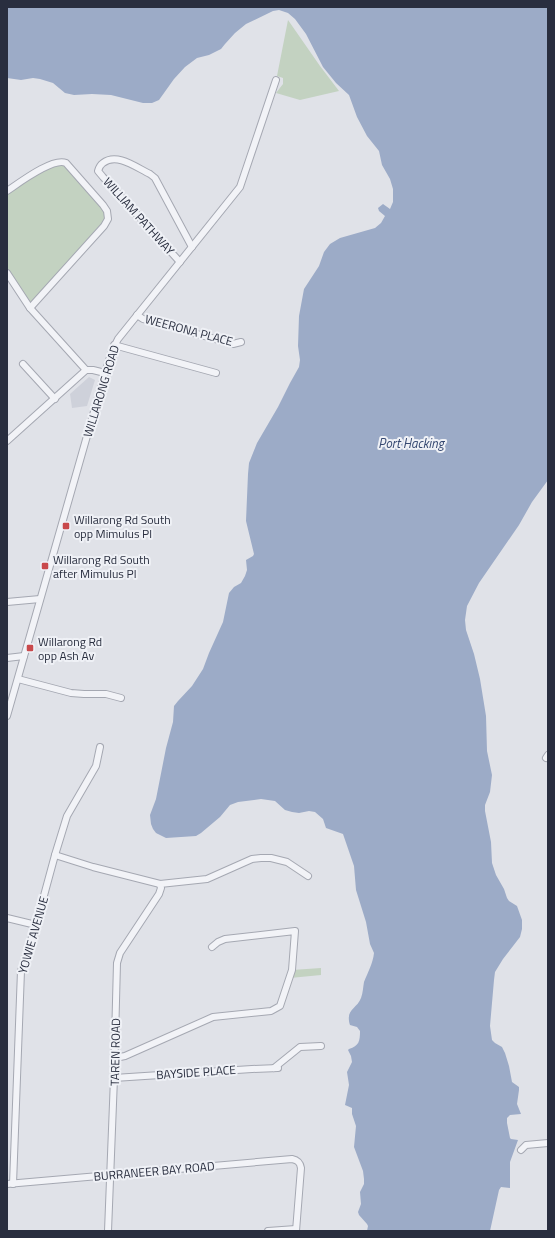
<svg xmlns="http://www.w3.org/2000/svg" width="555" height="1238" font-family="'Titillium Web',sans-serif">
  <rect width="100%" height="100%" fill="#e0e2e8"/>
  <path fill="#ced1da" d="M89,377L95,380L87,406L72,408L70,394Z"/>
  <g fill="#c3d2c1">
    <path d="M288,20L320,66L339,91L300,100L276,93L283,84V78L277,76Z"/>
    <path d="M57,163L66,166L105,211L106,218L33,302L28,301L7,268V193L10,190Z"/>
    <path d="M321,968V975L290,978L292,970Z"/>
  </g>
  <path fill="#9cabc7" d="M7,7H548V480L532,502L519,525L479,583L467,606L465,620L466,630L474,654L480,679L486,716L487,751L492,775L490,792L485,805V811L491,842L492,863L496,875L504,889L507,898L509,901L517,906L522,920V929L520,937L503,959L495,972L494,980L490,1026L492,1040L495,1043L502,1047L505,1053L509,1066L512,1082L519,1087V1090L517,1104L521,1114L510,1115L507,1118V1123L510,1138L511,1139L518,1140L510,1162V1188L501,1187L499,1190L490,1231H367L368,1226L367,1224L359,1215L358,1212L361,1204L360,1192L364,1184V1179L363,1171L354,1147L356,1126L352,1114V1108L345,1105L349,1085L347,1072L352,1062L351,1056L348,1050L349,1049C359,1046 360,1041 360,1031L357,1027L350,1025C345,1009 357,1009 361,998C363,993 363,987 364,982C368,972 373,963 374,953L370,944L366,922L356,890L354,866L343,834L326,828L323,819L315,812L309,811L299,813L292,812L285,810L275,801L261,799L238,802L230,805L220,817L201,833L196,836L166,838L156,833L153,829L151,824L150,815L156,799L166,748L173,722L174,706L178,701L192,686L203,669L209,653L223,622L229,593L234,587L241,583L245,576L247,570L246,560L253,556L254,554L246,521L248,474L249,463L257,443L278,407L290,383L299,367L300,360L298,346L299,316L304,289L319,266L324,252L330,244L340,238L375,228L381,223L385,216L379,211L378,208L383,204L390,209L393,202V189L390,179L382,165L379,151L367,136L357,117L349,95L336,83L323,67L306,34L295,19L288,13L279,10L273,11L246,24L235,33L225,44L221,49L209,55L197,58L185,67L174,79L159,100L152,103H143L111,95L92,94L74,95L65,93L53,83L40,79L33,78L21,80L7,78Z"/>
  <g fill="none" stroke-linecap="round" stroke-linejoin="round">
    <g stroke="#a5a8b2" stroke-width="8">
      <g id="minor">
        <path d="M7,191C19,183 53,157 66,163L103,205L107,211L108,219L104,226L30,308"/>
        <path d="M180,262L103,177L98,171C99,167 100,165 103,163C117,152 137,168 150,174L155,178L192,247"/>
        <path d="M7,273L30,308L86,370"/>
        <path d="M137,315L143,319L233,344L241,342"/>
        <path d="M114,345L216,373"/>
        <path d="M23,364L55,399"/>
        <path d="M7,441L86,370H93L105,373"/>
        <path d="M7,602L40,599"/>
        <path d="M7,658L24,656"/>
        <path d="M18,679L71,693L84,694H106L121,698"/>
        <path d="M7,716L105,373L112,351L118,339L240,187L276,80"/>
        <path d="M546,758L548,755"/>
        <path d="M55,855L93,867L160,884L207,879L252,859L261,858H271L287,862L308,876"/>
        <path d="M7,918L36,925"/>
        <path d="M115,1058L125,1056L213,1017L271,1011L280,1006L292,970L295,931L225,939L218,942L212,947"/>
        <path d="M274,1068L300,1047L321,1046"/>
        <path d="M114,1078L252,1069L278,1068"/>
        <path d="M521,1150L526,1145L548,1143"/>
        <path d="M7,1184L292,1159C297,1160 300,1162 301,1168L296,1231"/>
        <path d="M13,1184L21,971L36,925L55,855L67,816L96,766L100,747"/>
        <path d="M108,1231L114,1078L117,963L120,953L159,894L161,888L160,884"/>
        <path d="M268,1231L296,1229"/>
      </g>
    </g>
    <use href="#minor" stroke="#f2f3f7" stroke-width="6"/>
  </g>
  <g fill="#c9494c" stroke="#eff1f6" stroke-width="1.5">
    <rect x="62" y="522" width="8" height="8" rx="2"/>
    <rect x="41" y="562" width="8" height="8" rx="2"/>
    <rect x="26" y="644" width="8" height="8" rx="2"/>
  </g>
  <g text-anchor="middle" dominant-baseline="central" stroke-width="4" stroke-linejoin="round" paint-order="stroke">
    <g font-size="12" fill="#292e3f" stroke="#eff1f6">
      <text transform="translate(139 216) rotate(48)">WILLIAM PATHWAY</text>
      <text transform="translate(189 330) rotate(15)">WEERONA PLACE</text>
      <text transform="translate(101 391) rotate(-73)">WILLARONG ROAD</text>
      <text transform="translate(33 935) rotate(-74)">YOWIE AVENUE</text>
      <text transform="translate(115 1052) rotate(-89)">TAREN ROAD</text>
      <text transform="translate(196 1072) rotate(-4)">BAYSIDE PLACE</text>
      <text transform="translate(154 1171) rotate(-5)">BURRANEER BAY ROAD</text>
    </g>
    <g font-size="12" fill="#292e3f" stroke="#eff1f6" text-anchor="start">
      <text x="74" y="519">Willarong Rd South<tspan x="74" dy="14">opp Mimulus Pl</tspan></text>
      <text x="53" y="559">Willarong Rd South<tspan x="53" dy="14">after Mimulus Pl</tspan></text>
      <text x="38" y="641">Willarong Rd<tspan x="38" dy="14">opp Ash Av</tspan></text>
    </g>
    <g font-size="13" font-style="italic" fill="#354871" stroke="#eff1f6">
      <text x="411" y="443">Port Hacking</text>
    </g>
  </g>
  <rect width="555" height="1238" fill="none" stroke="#292e3f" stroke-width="16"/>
</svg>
